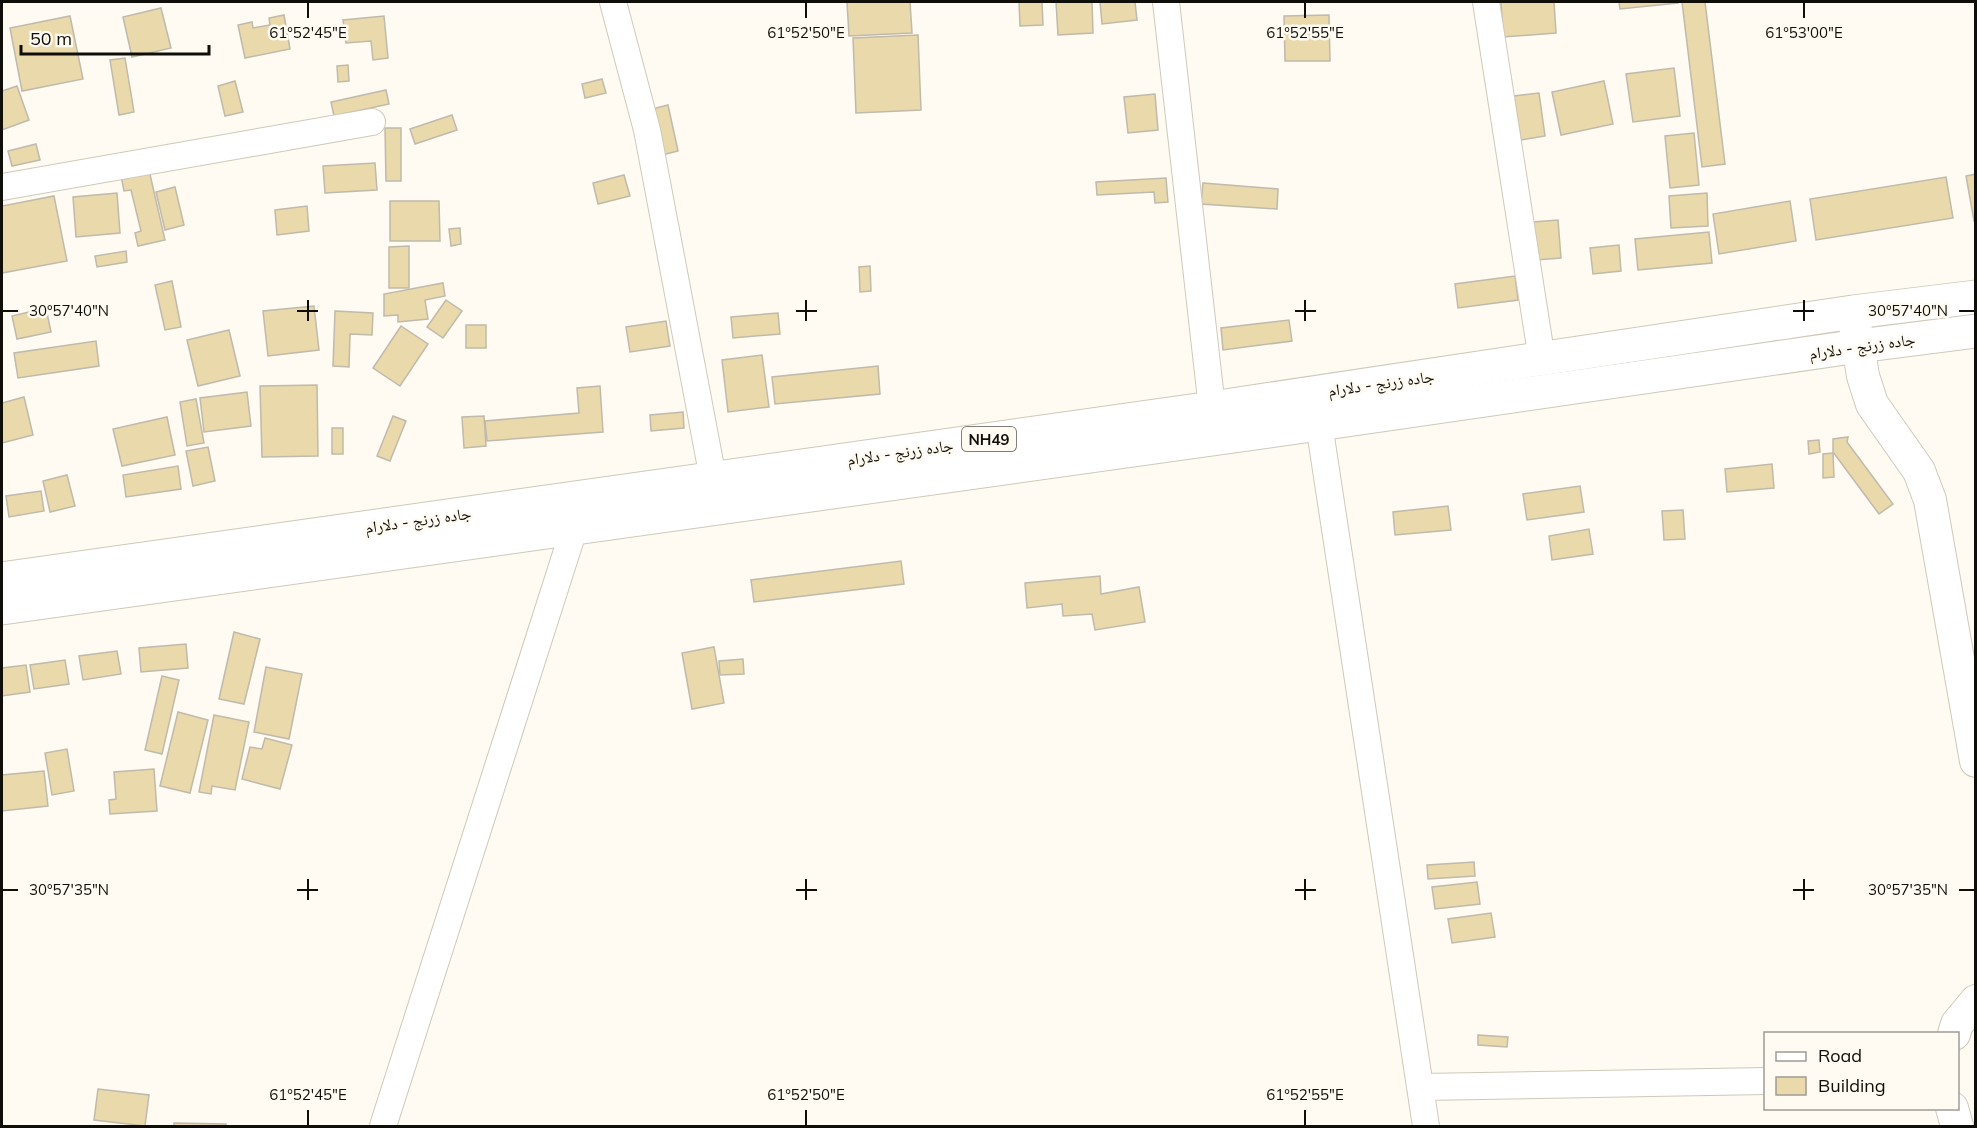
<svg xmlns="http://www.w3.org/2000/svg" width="1977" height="1128" font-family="Mulish,'Noto Naskh Arabic',sans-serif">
  <rect width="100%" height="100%" fill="#fffbf2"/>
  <g fill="#ead9ab" stroke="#bfbaab" stroke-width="1.5">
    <path d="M847,2H910L912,33L849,36Z"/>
    <path d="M1019,2H1042L1043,25L1020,26Z"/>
    <path d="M1056,2H1092L1093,33L1058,35Z"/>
    <path d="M1100,2H1135L1137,20L1102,24Z"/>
    <path d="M1501,2H1554L1556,33L1503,37Z"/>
    <path d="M1619,2H1678V3L1620,9Z"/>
    <path d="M1682,2H1705L1725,164L1702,167Z"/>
    <path d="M161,8L171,48L132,57L123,17Z"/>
    <path d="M284,15L290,49L245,58L238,25L252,22L253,28L270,25L269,18Z"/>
    <path d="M1329,15L1330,61H1285L1284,16Z"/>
    <path d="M70,16L83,79L22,91L10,28Z"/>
    <path d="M384,16L388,58L373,60L371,41L346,43L343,20Z"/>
    <path d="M918,35L921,110L856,113L853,38Z"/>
    <path d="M125,58L134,112L119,115L110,60Z"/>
    <path d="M348,65L349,81L338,82L337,66Z"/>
    <path d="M1674,68L1680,116L1633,122L1626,74Z"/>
    <path d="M602,79L606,93L585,98L582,84Z"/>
    <path d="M235,81L243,112L225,116L218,86Z"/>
    <path d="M1604,81L1613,124L1561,135L1552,92Z"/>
    <path d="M17,86L29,120L2,130V91Z"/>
    <path d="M386,90L389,104L334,116L331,102Z"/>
    <path d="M1539,93L1545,136L1521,140L1514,96Z"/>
    <path d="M1155,94L1158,130L1128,133L1124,97Z"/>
    <path d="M668,105L678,151L662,155L652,109Z"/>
    <path d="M452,115L457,130L415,144L410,129Z"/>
    <path d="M385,128H401V181H386Z"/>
    <path d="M1694,133L1699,185L1670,188L1665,136Z"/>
    <path d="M36,144L40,160L12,166L8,151Z"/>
    <path d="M375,163L377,190L325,193L323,166Z"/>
    <path d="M149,170L165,240L138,246L135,233L141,231L131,190L124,191L121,176Z"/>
    <path d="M1976,174V220L1974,221L1966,176Z"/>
    <path d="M624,175L630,196L598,204L593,183Z"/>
    <path d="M1946,177L1953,218L1816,240L1810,199Z"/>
    <path d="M1166,178L1168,202L1155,203L1154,192L1097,195L1096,182Z"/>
    <path d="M1203,183L1278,189L1277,209L1201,204Z"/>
    <path d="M175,187L184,225L165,230L156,192Z"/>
    <path d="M117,193L120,233L76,237L73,197Z"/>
    <path d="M1707,193L1708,226L1671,228L1669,196Z"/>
    <path d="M54,196L67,261L2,273V206Z"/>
    <path d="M390,201H439L440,241H390Z"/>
    <path d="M1790,201L1796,241L1719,254L1713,214Z"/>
    <path d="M307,206L309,231L277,235L275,210Z"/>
    <path d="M1558,220L1561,258L1536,260L1533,222Z"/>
    <path d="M460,228L461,244L451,246L449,229Z"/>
    <path d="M1709,232L1712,263L1638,270L1635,239Z"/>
    <path d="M1619,245L1621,271L1593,274L1590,248Z"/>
    <path d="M409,246V288H389V247Z"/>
    <path d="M126,251L127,262L97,267L95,256Z"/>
    <path d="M870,266L871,291L860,292L859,267Z"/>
    <path d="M1515,276L1518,300L1458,308L1455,284Z"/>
    <path d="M172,281L181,327L165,330L155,285Z"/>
    <path d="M443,283L445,296L425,300L428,319L398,322V315L384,316V294Z"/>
    <path d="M446,300L462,311L443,338L427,327Z"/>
    <path d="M314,306L319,350L268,356L263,311Z"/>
    <path d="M46,308L51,332L17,339L12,316Z"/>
    <path d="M335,311L373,313L372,335L350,334L349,367L333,366Z"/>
    <path d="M778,313L780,334L733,338L731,317Z"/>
    <path d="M1289,320L1292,341L1223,350L1221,328Z"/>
    <path d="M666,321L670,346L630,352L626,327Z"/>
    <rect x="466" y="325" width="20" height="23"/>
    <path d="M401,326L428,344L400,386L373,368Z"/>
    <path d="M229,330L240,376L198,386L187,340Z"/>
    <path d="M96,341L99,366L18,378L14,353Z"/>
    <path d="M762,355L769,407L728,412L722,360Z"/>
    <path d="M878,366L880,394L775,404L772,377Z"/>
    <path d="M317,385L318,456L262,457L260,386Z"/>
    <path d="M600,386L603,432L487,441L485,421L579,413L577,388Z"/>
    <path d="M247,392L251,426L204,432L200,398Z"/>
    <path d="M24,397L33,435L2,443V403Z"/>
    <path d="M196,399L204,443L187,446L180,402Z"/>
    <path d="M683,412L684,428L651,431L650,415Z"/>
    <path d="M393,416L406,421L390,461L377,456Z"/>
    <path d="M484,416L486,446L464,448L462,417Z"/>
    <path d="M167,417L175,455L122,466L113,429Z"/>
    <rect x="332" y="428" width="11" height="26"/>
    <path d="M1848,437L1847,442L1893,504L1879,514L1833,452V439Z"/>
    <path d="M1819,440L1820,452L1809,454L1808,441Z"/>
    <path d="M208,447L215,481L193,486L186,451Z"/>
    <path d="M1833,453L1834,477L1823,478V454Z"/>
    <path d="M1772,464L1774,488L1727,492L1725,469Z"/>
    <path d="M178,466L181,489L126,497L123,475Z"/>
    <path d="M67,475L75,506L50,512L43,481Z"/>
    <path d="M1580,486L1584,512L1527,520L1523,494Z"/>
    <path d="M41,491L44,511L9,517L6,496Z"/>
    <path d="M1448,506L1451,530L1395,535L1393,512Z"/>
    <path d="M1683,510L1685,539L1664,540L1662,511Z"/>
    <path d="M1589,529L1593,554L1552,560L1549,536Z"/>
    <path d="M901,561L904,584L754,602L751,580Z"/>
    <path d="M1100,576L1101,594L1139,587L1145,622L1095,630L1092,614L1063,616L1062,604L1027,608L1025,583Z"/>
    <path d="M234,632L260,639L244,704L219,699Z"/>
    <path d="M186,644L188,668L141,672L139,648Z"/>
    <path d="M714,647L724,703L692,709L682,653Z"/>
    <path d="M117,651L121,674L83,680L79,656Z"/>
    <path d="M743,659L744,674L720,675L719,661Z"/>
    <path d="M65,660L69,684L34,689L30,665Z"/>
    <path d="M26,665L30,692L2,696V668Z"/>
    <path d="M266,667L302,674L289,739L254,732Z"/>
    <path d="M162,676L179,680L162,754L145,750Z"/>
    <path d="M178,712L208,720L190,793L160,786Z"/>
    <path d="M214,715L249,722L235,790L212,786L211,794L199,792Z"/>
    <path d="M265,738L292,745L280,789L242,779L250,747L262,749Z"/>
    <path d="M67,749L74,791L52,795L45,753Z"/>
    <path d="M154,769L157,811L110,814L109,800L116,799L114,772Z"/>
    <path d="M44,771L48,806L2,811V775Z"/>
    <path d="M1474,862L1475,876L1428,879L1427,865Z"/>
    <path d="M1477,882L1480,904L1435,909L1432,887Z"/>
    <path d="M1491,913L1495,937L1452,943L1448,919Z"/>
    <path d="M1478,1035L1508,1037L1507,1047L1478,1045Z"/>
    <path d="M98,1089L149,1095L145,1126L94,1120Z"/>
    <path d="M174,1123L226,1124V1126H174Z"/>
  </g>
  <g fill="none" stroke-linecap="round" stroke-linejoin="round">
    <g stroke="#cec9b9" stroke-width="28">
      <g id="minor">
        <path d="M613,2L647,130L713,478L715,496"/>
        <path d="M1166,2L1212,408"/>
        <path d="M1486,2L1542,360"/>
        <path d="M2,187L372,122"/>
        <path d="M1319,424L1426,1126"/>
        <path d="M1421,1087L1766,1081"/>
        <path d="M383,1126L574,529"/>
      </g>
    </g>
    <g stroke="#cec9b9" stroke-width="34">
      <g id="tertiary">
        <path d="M1853,312L1863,376L1872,404L1919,471L1930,500L1976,761"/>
        <path d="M1954,1034L1957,1024L1976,1001"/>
        <path d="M1952,1108L1957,1126"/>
      </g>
    </g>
    <g stroke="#cec9b9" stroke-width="35">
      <g id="trunk">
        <path d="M2,579L1212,408L1853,312L1976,297"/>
        <path d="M2,608L1319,424L1859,346L1976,331"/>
      </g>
    </g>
    <use href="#minor" stroke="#fff" stroke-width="26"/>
    <use href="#tertiary" stroke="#fff" stroke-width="32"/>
    <use href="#trunk" stroke="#fff" stroke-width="33"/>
  </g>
  <path fill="none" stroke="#100e09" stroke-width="2" d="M308,3V18M806,3V18M1305,3V18M1804,3V18M308,300V321M806,300V321M1305,300V321M1804,300V321M3,311H18M297,311H318M796,311H817M1295,311H1316M1793,311H1814M1959,311H1974M308,879V900M806,879V900M1305,879V900M1804,879V900M3,890H18M297,890H318M796,890H817M1295,890H1316M1793,890H1814M1959,890H1974M308,1110V1125M806,1110V1125M1305,1110V1125"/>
  <g text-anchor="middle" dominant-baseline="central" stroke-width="5" stroke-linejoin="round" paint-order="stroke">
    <rect fill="#fffbf2" stroke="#58554f" stroke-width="1.5" x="962" y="427" width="54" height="24" rx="4.5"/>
    <g font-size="15" font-weight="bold" fill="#100e09">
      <text x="989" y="439">NH49</text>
    </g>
    <g font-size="16" fill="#100e09" stroke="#fffbf2">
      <text transform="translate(1862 346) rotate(-8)">جاده زرنج - دلارام</text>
      <text transform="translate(1381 383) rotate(-8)">جاده زرنج - دلارام</text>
      <text transform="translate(900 452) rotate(-8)">جاده زرنج - دلارام</text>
      <text transform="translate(418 520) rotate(-8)">جاده زرنج - دلارام</text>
    </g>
  </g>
  <g font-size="15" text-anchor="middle" fill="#100e09" stroke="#fffbf2" stroke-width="5" stroke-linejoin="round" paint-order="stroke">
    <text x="308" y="38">61°52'45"E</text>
    <text x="806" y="38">61°52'50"E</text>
    <text x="1305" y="38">61°52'55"E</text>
    <text x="1804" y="38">61°53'00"E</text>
    <text x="69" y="316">30°57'40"N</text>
    <text x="1908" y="316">30°57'40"N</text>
    <text x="69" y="895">30°57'35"N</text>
    <text x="1908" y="895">30°57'35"N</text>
    <text x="308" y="1100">61°52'45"E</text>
    <text x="806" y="1100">61°52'50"E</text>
    <text x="1305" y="1100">61°52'55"E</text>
  </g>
  <rect width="1977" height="1128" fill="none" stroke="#100e09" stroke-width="6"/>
  <rect x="1764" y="1032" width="195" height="78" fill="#fffbf2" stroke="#9f9c95" stroke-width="1.5"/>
  <rect x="1776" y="1052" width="30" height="9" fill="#ffffff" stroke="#9f9c95" stroke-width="1.5"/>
  <text x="1818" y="1062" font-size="18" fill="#100e09">Road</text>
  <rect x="1776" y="1077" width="30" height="18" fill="#ead9ab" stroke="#9f9c95" stroke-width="1.5"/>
  <text x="1818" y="1092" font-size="18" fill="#100e09">Building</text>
  <path d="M21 45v9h188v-9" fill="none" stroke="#100e09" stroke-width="3"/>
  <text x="30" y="45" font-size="18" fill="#100e09" stroke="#fffbf2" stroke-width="4.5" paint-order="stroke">50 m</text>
</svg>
